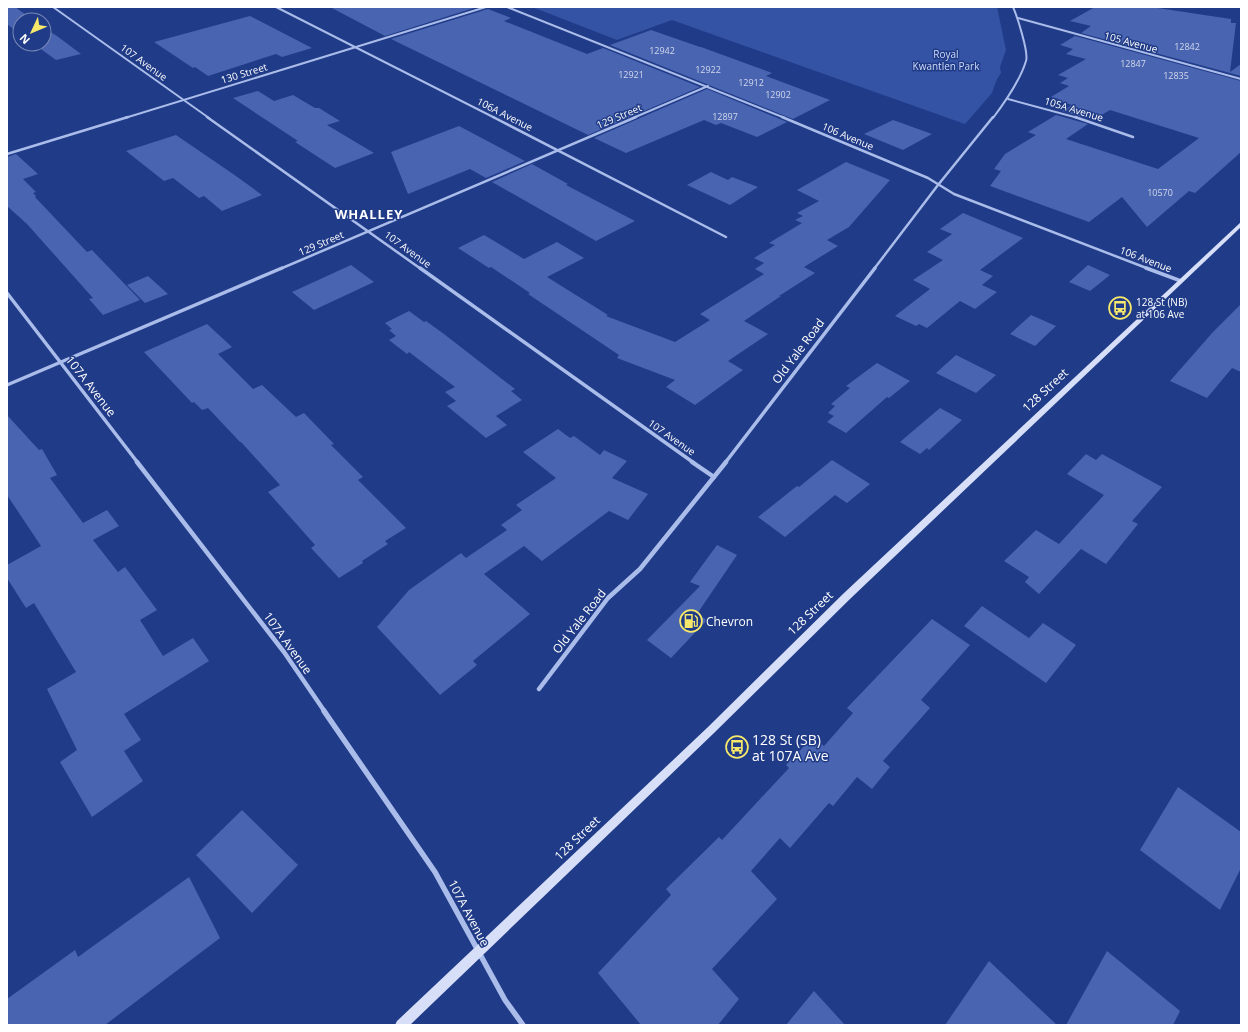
<svg xmlns="http://www.w3.org/2000/svg" width="1248" height="1032" font-family="'Open Sans',sans-serif">
  <rect width="100%" height="100%" fill="#203b87"/>
  <path fill="#3453a4" d="M532,7H997L1006,50L1000,67L1001,73L997,79L992,93L965,124L672,20L617,40Z"/>
  <g fill="#4964b0">
    <path d="M15,7L33,20H20V34L7,24V8Z"/>
    <path d="M330,7H477L385,36Z"/>
    <path d="M1095,7H1151L1231,19V23H1236L1230,72L1241,64V76L1081,33L1091,26L1070,21Z"/>
    <path d="M488,9L511,18L504,21L587,54L603,48L700,87L588,135L391,39Z"/>
    <path d="M250,16L312,48L282,57L276,54L208,76L195,67L193,68L154,42Z"/>
    <path d="M44,28L57,36L81,54L56,60L34,44H44Z"/>
    <path d="M651,30L700,47H701L772,73L766,76L830,100L793,119L610,45Z"/>
    <path d="M1075,36L1241,81V152L1195,193L1189,191L1147,227L1122,197L1089,222L990,186L1001,171L994,169L1005,154L1036,135L1028,132L1056,115L1088,124L1066,139L1158,169L1199,138L1110,110L1093,120L1062,111L1072,105L1056,100L1059,99L1051,97L1069,86L1060,83L1068,78L1058,75L1086,59L1066,54L1073,49L1060,45Z"/>
    <path d="M707,89L787,122L757,137L721,123L716,125L704,120L626,153L594,138Z"/>
    <path d="M258,91L274,101L293,95L315,108H319L340,121L327,125L374,153L335,168L295,142L298,141L233,98Z"/>
    <path d="M893,120L932,134L903,150L864,134Z"/>
    <path d="M459,126L525,161L486,178L470,169L408,194L391,152Z"/>
    <path d="M176,135L236,176L262,195L222,211L204,196L199,198L173,178L164,181L126,151Z"/>
    <path d="M16,154L38,174L23,179L36,192L33,193L36,196L35,197L87,252L92,250L140,300L103,315L89,299L93,298L27,224L7,206V157Z"/>
    <path d="M846,162L890,180L849,227L827,240L838,246L804,267L815,273L779,296H781L744,321L768,334L728,361L743,370L695,405L666,387L675,380L617,358L619,355L528,294L530,293L491,267L489,268L458,248L484,235L524,259L557,242L584,258L547,277L608,315L606,316L675,342L710,320L700,314L764,274L755,269L764,263L754,258L775,245L769,243L802,223L795,220L803,216L797,213L819,201L797,190Z"/>
    <path d="M532,164L568,184L566,185L635,221L596,241L492,182Z"/>
    <path d="M711,172L728,180L732,177L758,187L730,205L687,185Z"/>
    <path d="M963,213L1023,238L980,270L993,276L982,285L997,292L975,309L960,301L927,328L919,324L916,326L895,316L930,289L913,280L943,260L927,252L952,234L940,229Z"/>
    <path d="M351,265L374,282L314,310L292,292Z"/>
    <path d="M1088,265L1110,275L1090,291L1069,282Z"/>
    <path d="M148,276L168,294L145,303L127,285Z"/>
    <path d="M1241,304V372L1232,368L1207,398L1170,381L1213,332Z"/>
    <path d="M409,311L424,322L426,321L444,334L515,389L511,391L522,400L496,416L507,425L486,438L447,406L456,401L445,392L455,387L409,352L407,354L389,340L396,336L389,330L392,329L385,323Z"/>
    <path d="M1031,315L1056,326L1035,346L1010,334Z"/>
    <path d="M207,324L232,347L218,354L253,389L262,385L296,417L304,413L334,444L331,445L363,477L358,480L406,528L385,541L388,544L362,561L363,563L339,578L311,548L315,545L268,492L280,485L241,442H240L208,408L202,410L194,402L192,403L144,352Z"/>
    <path d="M956,355L996,375L976,393L936,373Z"/>
    <path d="M877,363L910,381L889,398L887,397L846,433L827,422L834,416L828,413L835,406L831,404L850,388L846,386Z"/>
    <path d="M940,408L962,420L929,450L927,448L920,454L900,442Z"/>
    <path d="M7,415L39,450L42,449L57,475L50,478L83,523L107,510L119,526L93,540L118,572L125,567L157,610L140,620L163,656L193,638L209,661L124,714L141,740L124,751L143,781L92,817L60,762L77,750L47,689L76,672L34,603L26,608L7,578V565L41,546L7,495Z"/>
    <path d="M558,429L570,438L574,436L600,455L604,450L627,461L612,478L648,494L628,520L609,511L542,561L524,546L484,574L530,614L473,661L477,665L440,695L377,627L409,590L461,553L466,558L507,530L501,525L522,510L516,505L556,478L523,452Z"/>
    <path d="M1086,454L1096,460L1102,454L1162,487L1132,521L1138,524L1106,564L1081,549L1039,594L1025,582L1029,577L1004,561L1036,530L1059,544L1104,495L1067,474Z"/>
    <path d="M832,460L870,484L847,503L835,495L785,537L758,517L797,486L799,487Z"/>
    <path d="M717,545L737,555L697,614L707,620L671,658L647,640L700,586L690,582Z"/>
    <path d="M982,606L1029,638L1043,623L1076,645L1046,683L964,626Z"/>
    <path d="M932,619L970,645L921,700L930,708L883,761L890,767L872,789L857,777L833,806L829,803L790,848L780,838L751,871L777,899L712,969L739,999L718,1025H641L598,973L671,895L666,889L719,837L722,840L789,768L786,765L808,742L814,747L819,742L824,746L853,713L847,708Z"/>
    <path d="M1178,787L1241,832V868L1220,910L1140,850Z"/>
    <path d="M242,810L298,865L252,913L196,855Z"/>
    <path d="M189,877L220,938L105,1025H7V999L75,950L78,957Z"/>
    <path d="M1107,951L1180,1011L1173,1025H1066Z"/>
    <path d="M989,961L1057,1025H945Z"/>
    <path d="M814,991L845,1025H786Z"/>
  </g>
  <g fill="none" stroke-linecap="round" stroke-linejoin="round">
    <g stroke="#aabcea" stroke-width="2">
      <path d="M53,7L209,118"/>
      <path d="M276,7L495,118"/>
      <path d="M507,7L785,118"/>
      <path d="M1018,18L1241,79"/>
      <path d="M1008,99L1078,118"/>
      <path d="M125,118L486,7"/>
      <path d="M633,118L708,86"/>
      <path d="M993,118C1005,102 1020,81 1026,61C1029,53 1017,16 1013,7"/>
    </g>
    <g stroke="#aabcea" stroke-width="2.5">
      <path d="M207,117L421,269"/>
      <path d="M493,117L726,237"/>
      <path d="M782,117L928,178L954,194L1149,269"/>
      <path d="M1075,117L1133,137"/>
      <path d="M7,154L128,117"/>
      <path d="M280,269L636,117"/>
      <path d="M874,269L938,185L993,117"/>
    </g>
    <g stroke="#aabcea" stroke-width="3.5">
      <path d="M420,268L694,463"/>
      <path d="M1146,268L1181,281"/>
      <path d="M7,293L138,463"/>
      <path d="M7,385L282,268"/>
      <path d="M725,463L875,268"/>
    </g>
    <g stroke="#aabcea" stroke-width="4.5">
      <path d="M137,462L284,652L325,712"/>
      <path d="M692,462L714,477"/>
      <path d="M539,689L608,598L640,569L726,462"/>
    </g>
    <path stroke="#aabcea" stroke-width="5.5" d="M324,711L435,872L505,1000L523,1025"/>
    <path fill="#d6def8" fill-rule="evenodd" d="M1241,222V227L850,599L714,733L410,1025H395L397,1021L708,727L844,593Z"/>
  </g>
  <defs>
    <g id="bus-ring" transform="scale(1.15)"><circle r="9.5" fill="#203b87" stroke="#f7e86b" stroke-width="1.5"/><path d="M-5-6H5V4H4V6H2V4H-2V6H-4V4H-5ZM-3.5-4V0h7V-4ZM-3.5 1.2v1.5H-2V1.2ZM2 1.2v1.5H3.5V1.2Z" fill="#f7e86b"/></g>
    <g id="fuel-ring" transform="scale(1.15)"><circle r="9.5" fill="#203b87" stroke="#f7e86b" stroke-width="1.5"/><path d="M-5.5-6h7V0h2V4h1.3V-2.5L3-4.5l.8-.8L6-3V5H2.5V1h-1V6h-7ZM-4.2-4.7v3.2H.2V-4.7Z" fill="#f7e86b"/></g>
  </defs>
  <g fill-rule="evenodd">
    <use href="#bus-ring" x="1120" y="308"/>
    <use href="#fuel-ring" x="691" y="621"/>
    <use href="#bus-ring" x="737" y="747"/>
  </g>
  <g text-anchor="middle" dominant-baseline="central" stroke-width="3" stroke-linejoin="round" paint-order="stroke">
    <g font-size="9" fill="#d2d8eb">
      <text x="1187" y="46">12842</text>
      <text x="662" y="50">12942</text>
      <text x="1133" y="63">12847</text>
      <text x="708" y="69">12922</text>
      <text x="631" y="74">12921</text>
      <text x="1176" y="75">12835</text>
      <text x="751" y="82">12912</text>
      <text x="778" y="94">12902</text>
      <text x="725" y="116">12897</text>
      <text x="1160" y="192">10570</text>
    </g>
    <g font-size="10" fill="#fff" stroke="#203b87">
      <text transform="translate(1131 42) rotate(15)">105 Avenue</text>
      <text transform="translate(144 62) rotate(36)">107 Avenue</text>
      <text transform="translate(244 73) rotate(-17)">130 Street</text>
      <text transform="translate(1074 109) rotate(17)">105A Avenue</text>
      <text transform="translate(505 114) rotate(27)">106A Avenue</text>
      <text transform="translate(619 116) rotate(-23)">129 Street</text>
      <text transform="translate(848 136) rotate(23)">106 Avenue</text>
      <text transform="translate(321 243) rotate(-23)">129 Street</text>
      <text transform="translate(408 249) rotate(36)">107 Avenue</text>
      <text transform="translate(1146 259) rotate(21)">106 Avenue</text>
      <text transform="translate(672 437) rotate(35)">107 Avenue</text>
    </g>
    <g font-size="10" fill="#cfdaf8" stroke="#203b87">
      <text x="946" y="54">Royal<tspan x="946" dy="12">Kwantlen Park</tspan></text>
    </g>
    <g font-size="10" fill="#fff" stroke="#203b87" text-anchor="start">
      <text x="1136" y="302">128 St (NB)<tspan x="1136" dy="12">at 106 Ave</tspan></text>
    </g>
    <g font-size="12" fill="#fff" stroke="#203b87">
      <text transform="translate(798 351) rotate(-53)">Old Yale Road</text>
      <text transform="translate(91 386) rotate(52)">107A Avenue</text>
      <text transform="translate(1045 390) rotate(-43)">128 Street</text>
      <text transform="translate(810 613) rotate(-44)">128 Street</text>
      <text transform="translate(579 621) rotate(-52)">Old Yale Road</text>
      <text transform="translate(288 643) rotate(54)">107A Avenue</text>
      <text transform="translate(577 838) rotate(-44)">128 Street</text>
      <text transform="translate(469 913) rotate(62)">107A Avenue</text>
    </g>
    <g font-size="12" fill="#fff" stroke="#203b87" text-anchor="start">
      <text x="706" y="621">Chevron</text>
    </g>
    <g font-size="13" font-weight="bold" letter-spacing="1" fill="#fff" stroke="#203b87">
      <text x="369" y="214">WHALLEY</text>
    </g>
    <g font-size="14" fill="#fff" stroke="#203b87" text-anchor="start">
      <text x="752" y="739">128 St (SB)<tspan x="752" dy="16">at 107A Ave</tspan></text>
    </g>
  </g>
  <rect width="1248" height="1032" fill="none" stroke="#ffffff" stroke-width="16"/>
  <g transform="translate(32 32) rotate(226)"><circle r="19" fill="#203b87" stroke="#7989b7"/>
  <path d="M0-3L7 15L0 10L-7 15Z" fill="#f7e86b"/>
  <text y="-6" font-size="11" font-weight="bold" text-anchor="middle" fill="#ffffff">N</text>
  </g>
</svg>
